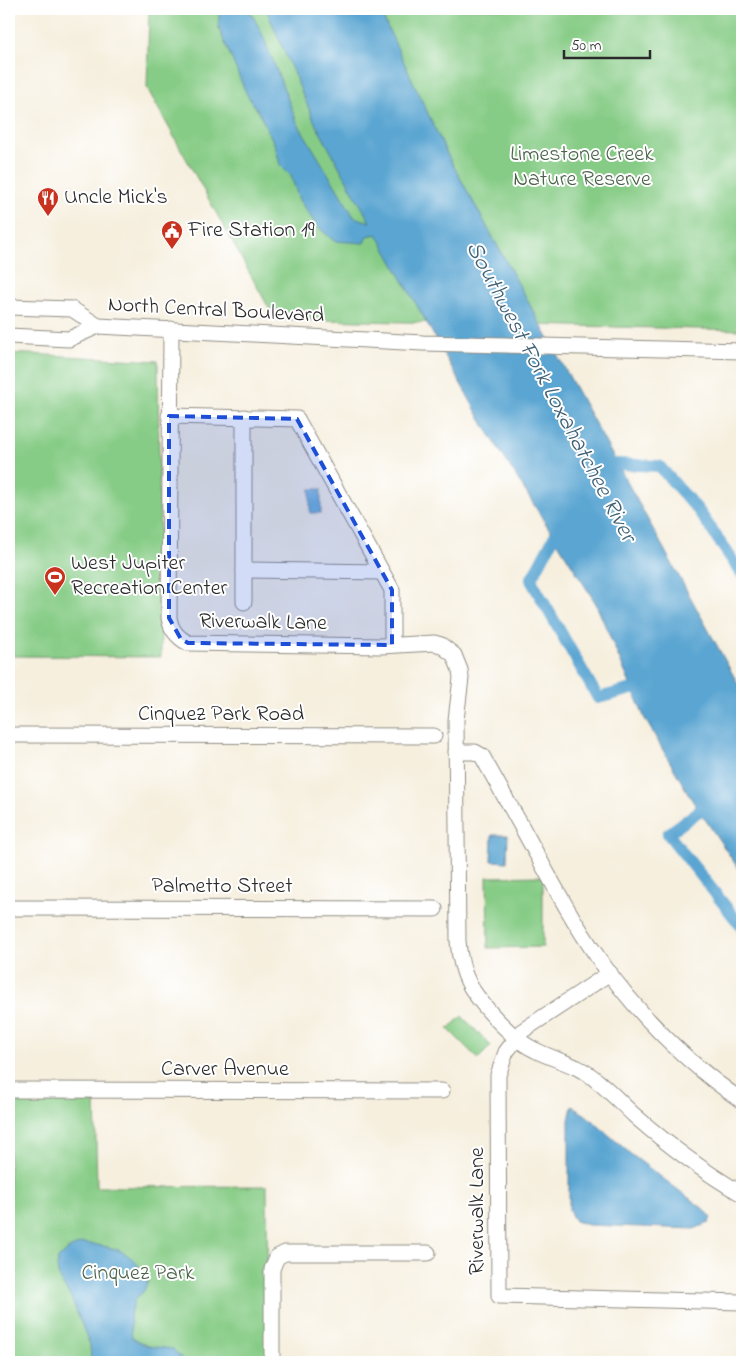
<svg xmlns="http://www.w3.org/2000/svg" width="751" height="1371" font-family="'Indie Flower',sans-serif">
  <rect width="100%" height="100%" fill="#fff"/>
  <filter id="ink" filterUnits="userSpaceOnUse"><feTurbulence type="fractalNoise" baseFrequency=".02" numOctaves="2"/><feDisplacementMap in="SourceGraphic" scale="10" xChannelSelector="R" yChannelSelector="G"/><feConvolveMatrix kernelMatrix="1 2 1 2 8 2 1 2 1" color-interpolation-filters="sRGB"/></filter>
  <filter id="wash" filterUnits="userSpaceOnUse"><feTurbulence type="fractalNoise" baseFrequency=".0096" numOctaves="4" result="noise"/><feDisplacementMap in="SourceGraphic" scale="20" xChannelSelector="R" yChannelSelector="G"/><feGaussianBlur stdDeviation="1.12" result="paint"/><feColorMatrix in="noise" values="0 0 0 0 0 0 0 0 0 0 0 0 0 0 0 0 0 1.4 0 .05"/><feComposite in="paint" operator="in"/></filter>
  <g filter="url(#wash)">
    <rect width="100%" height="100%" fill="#f6efde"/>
    <g fill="#87cc86" stroke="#597c58">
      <path d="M149,9H742V330L275,319L147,88Z"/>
      <path d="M9,353L158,361L161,657L9,656Z"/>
      <path d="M543,876V947L488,948L487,877Z"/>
      <path d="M462,1016L491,1046L478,1059L448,1029Z"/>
      <path d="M95,1096L97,1187L267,1186L268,1362H9V1097Z"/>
    </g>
    <g fill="#5aa5d2" stroke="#42687e">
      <path d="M219,9H249L261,31L297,122L354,217L370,222L315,123L266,9H379L447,154L742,691V874L692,800L645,719L595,602L485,427L377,234L367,236L364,243L334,241L317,226L299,200L291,176L280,165L275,145L258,111L247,95L219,29Z"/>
      <rect x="310" y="489" width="11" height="24"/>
      <path d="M492,835H508L507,862L491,861Z"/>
      <path d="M572,1106L586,1115L632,1155L705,1210L711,1217L709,1223L694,1229L588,1225L575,1221L569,1211V1120Z"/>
      <path d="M82,1243C115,1247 132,1249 148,1281L144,1291L135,1299L130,1314L132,1338L148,1346L173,1349L185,1362H91L90,1345L71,1298L59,1278L57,1268L58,1259L69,1249Z"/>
    </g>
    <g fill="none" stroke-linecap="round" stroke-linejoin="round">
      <g stroke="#5aa5d2" stroke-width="12">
        <path d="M617,464L659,466L698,510L742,574"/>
        <path d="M554,537L531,580L598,698L632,689"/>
        <path d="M699,811L668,834L742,927"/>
      </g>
    </g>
  </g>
  <g filter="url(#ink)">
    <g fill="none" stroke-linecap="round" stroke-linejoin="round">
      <g stroke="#908d84" stroke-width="17">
        <g id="minor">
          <path d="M9,307L72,309L98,326"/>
          <path d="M171,329L169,618C171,630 177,637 188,643L381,646L434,643L441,645L454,655L460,670L461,678L456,720L458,941C461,978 472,993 497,1020C508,1031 520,1043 535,1050C556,1061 578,1064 596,1080C610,1091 622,1104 635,1116C668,1145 704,1172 742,1194"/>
          <path d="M9,336L69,339L98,326L423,343L742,351"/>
          <path d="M169,416L297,419L392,590V645"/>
          <path d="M244,570L382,572"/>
          <path d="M244,602V417"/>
          <path d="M9,735L434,736"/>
          <path d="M456,752H475L482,756L506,799"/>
          <path d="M509,804C538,855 565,910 599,959C637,1013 687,1063 742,1101"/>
          <path d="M9,908L435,909"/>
          <path d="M610,973L522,1031L506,1052L498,1075L499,1296L742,1302"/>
          <path d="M9,1090L442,1091"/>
          <path d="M272,1362V1269L277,1257L285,1253H428"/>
        </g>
      </g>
      <use href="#minor" stroke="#fff" stroke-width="15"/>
    </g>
  </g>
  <path fill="#1d4ed8" fill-opacity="0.2" stroke="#1d4ed8" stroke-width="4" stroke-dasharray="10 6" stroke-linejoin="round" d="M169,416L297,419L392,590V645L188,643L181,639L169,618Z"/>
  <defs>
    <g id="restaurant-pin" transform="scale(1.125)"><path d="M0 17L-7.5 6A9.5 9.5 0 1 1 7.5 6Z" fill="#c8321e" stroke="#fff"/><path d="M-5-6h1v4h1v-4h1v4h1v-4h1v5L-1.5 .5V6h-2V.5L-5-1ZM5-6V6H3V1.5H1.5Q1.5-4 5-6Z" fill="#fff"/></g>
    <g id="civic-pin" transform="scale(1.125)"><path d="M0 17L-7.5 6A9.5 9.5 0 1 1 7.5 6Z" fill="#c8321e" stroke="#fff"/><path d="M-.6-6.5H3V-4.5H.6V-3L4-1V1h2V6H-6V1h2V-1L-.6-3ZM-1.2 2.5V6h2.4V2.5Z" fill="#fff"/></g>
    <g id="stadium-pin" transform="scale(1.125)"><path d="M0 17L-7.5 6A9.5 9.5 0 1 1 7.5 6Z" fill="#c8321e" stroke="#fff"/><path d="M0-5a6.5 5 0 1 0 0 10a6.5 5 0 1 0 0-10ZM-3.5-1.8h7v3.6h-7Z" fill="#fff"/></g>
  </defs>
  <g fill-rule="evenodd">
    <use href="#restaurant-pin" x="48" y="198"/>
    <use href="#civic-pin" x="172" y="231"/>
    <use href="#stadium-pin" x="55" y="577"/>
  </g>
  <g text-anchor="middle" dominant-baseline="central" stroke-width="4" stroke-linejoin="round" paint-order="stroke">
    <g font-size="22" fill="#4b634b" stroke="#fff">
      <text x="582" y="155">Limestone Creek<tspan x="582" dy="25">Nature Reserve</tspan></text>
      <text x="138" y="1274">Cinquez Park</text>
    </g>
    <g font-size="22" fill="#2b2b2b" stroke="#fff" text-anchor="start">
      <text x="64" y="198">Uncle Mick's</text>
      <text x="188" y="231">Fire Station 19</text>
      <text x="71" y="564">West Jupiter<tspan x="71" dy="25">Recreation Center</tspan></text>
    </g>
    <g font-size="22" fill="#2b2b2b" stroke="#fff">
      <text transform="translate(216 311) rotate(3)">North Central Boulevard</text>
      <text transform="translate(263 623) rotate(1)">Riverwalk Lane</text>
      <text x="221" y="715">Cinquez Park Road</text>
      <text x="222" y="887">Palmetto Street</text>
      <text x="225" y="1070">Carver Avenue</text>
      <text transform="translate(478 1211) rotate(-90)">Riverwalk Lane</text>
    </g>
    <g font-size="24" font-style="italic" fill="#406276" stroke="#fff">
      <text transform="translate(550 392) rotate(62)">Southwest Fork Loxahatchee River</text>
    </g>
  </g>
  <rect width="751" height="1371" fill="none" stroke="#fff" stroke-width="30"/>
  <path d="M564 50v8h86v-8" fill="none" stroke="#2b2b2b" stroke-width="2.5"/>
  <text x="571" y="50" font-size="15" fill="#2b2b2b" stroke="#ffffff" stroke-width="4" paint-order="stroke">50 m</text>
</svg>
